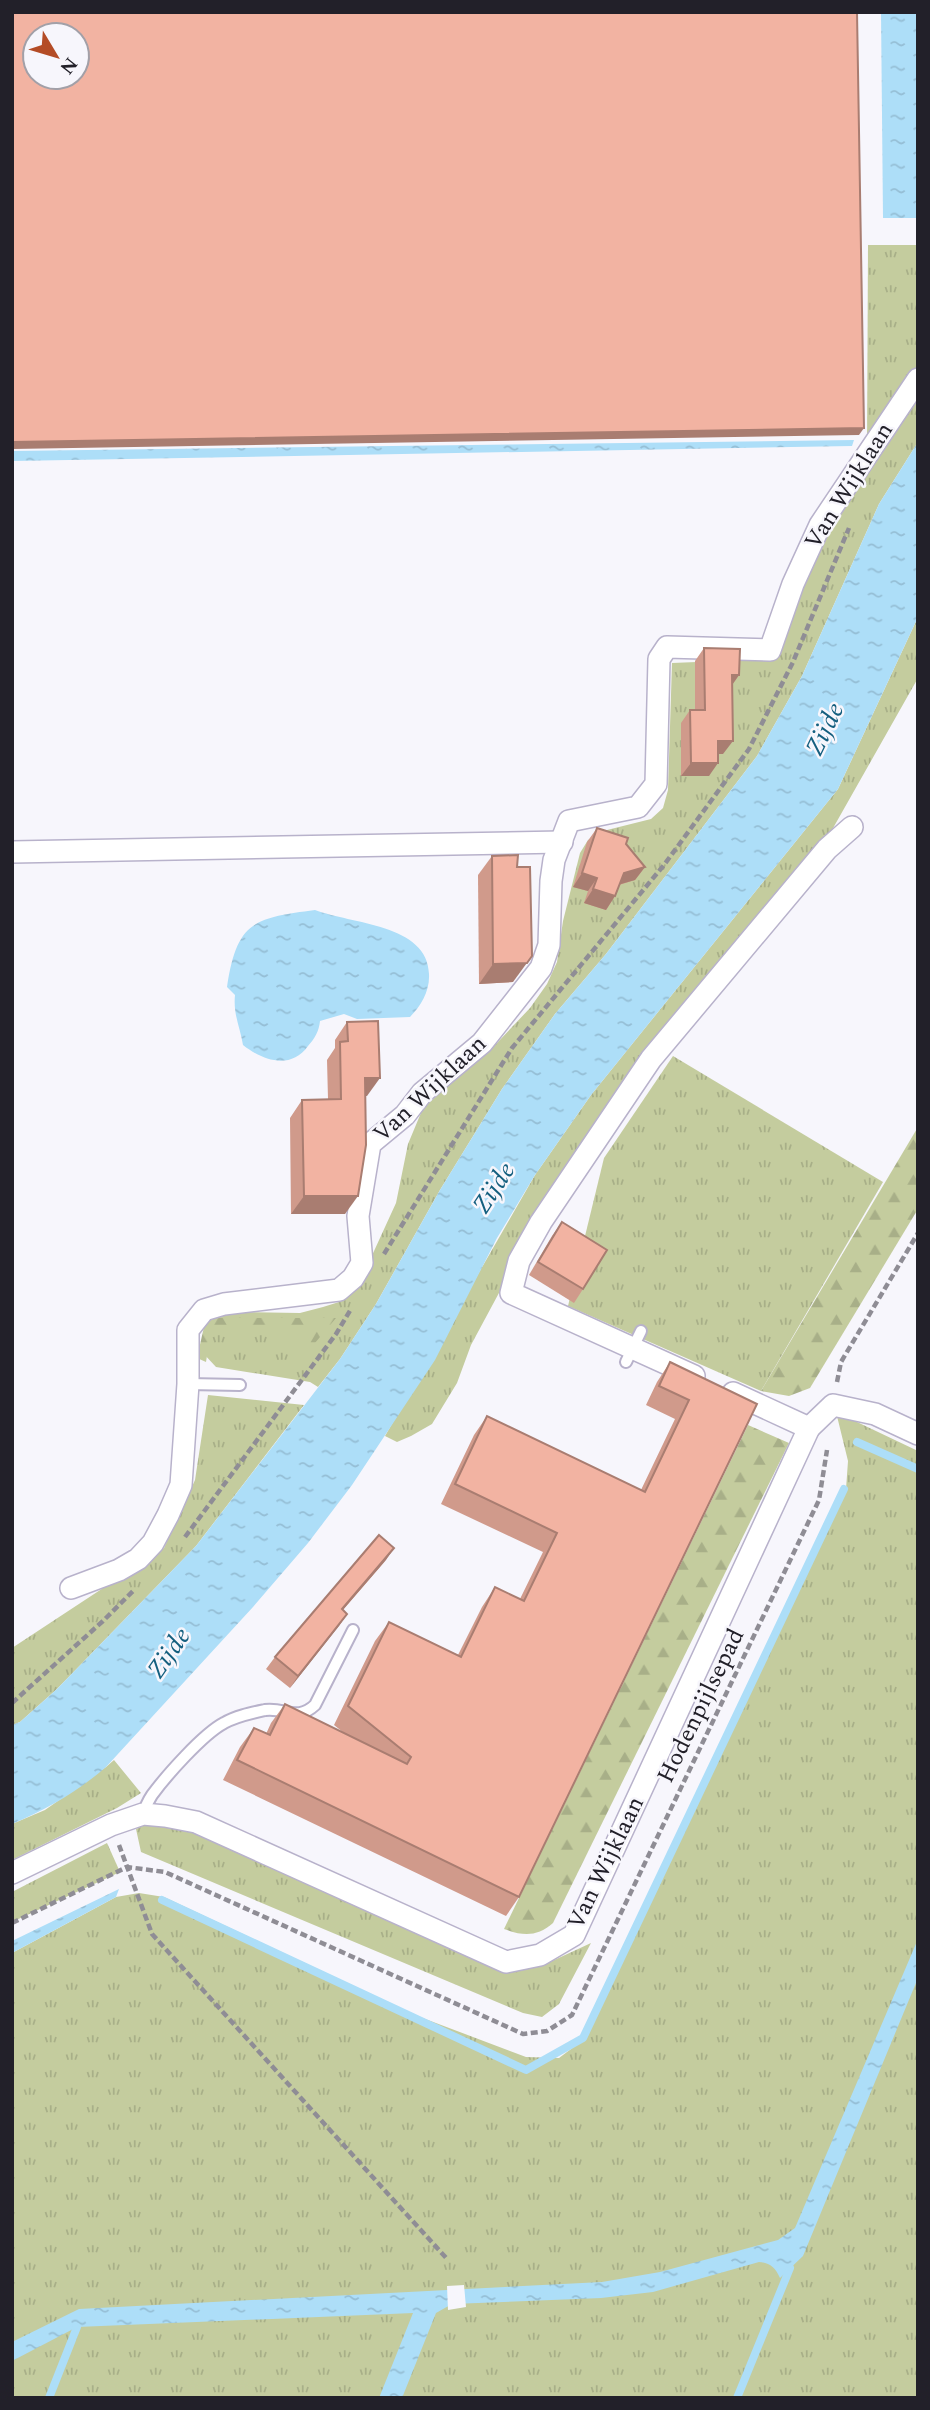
<svg xmlns="http://www.w3.org/2000/svg" width="930" height="2410" font-family="Spectral,serif">
  <defs>
    <pattern id="grass-tufts" width="24" height="20" patternUnits="userSpaceOnUse" patternTransform="scale(1.75)"><rect width="24" height="20" fill="#c4cc9e"/><path d="M3 7l-1-3M5 7V3M7 7l1-3M15 17l-1-3M17 17v-4M19 17l1-3" fill="none" stroke="#a8af88"/></pattern>
    <pattern id="forest-firs" width="22" height="20" patternUnits="userSpaceOnUse" patternTransform="scale(1.75)"><rect width="22" height="20" fill="#c4cc9e"/><path d="M5 1l3.5 6h-7zM16 11l3.5 6h-7z" fill="#a8af88"/></pattern>
    <pattern id="water-ripples" width="26" height="14" patternUnits="userSpaceOnUse" patternTransform="scale(1.75)"><rect width="26" height="14" fill="#addef8"/><path d="M2 4q2-2 4 0t4 0M15 11q2-2 4 0t4 0" fill="none" stroke="#95bed5"/></pattern>
  </defs>
  <rect width="100%" height="100%" fill="#f7f6fc"/>
  <g fill="url(#grass-tufts)">
    <path d="M868,245H918V371L867,448Z"/>
    <path d="M918,387V442L879,504L802,676L757,756L606,954L555,1014L502,1089L440,1190L376,1304L340,1359L318,1387L310,1382L216,1367L203,1353L208,1323L218,1317L240,1312L300,1313L323,1307L339,1302L352,1287L369,1262L396,1203L408,1144L423,1108L497,1043L530,1008L547,984L557,962L563,921L580,853L588,840L603,831L651,819L663,808L668,790L672,663L769,659L819,543Z"/>
    <path d="M918,617V678L828,837L806,859L507,1278L471,1345L457,1383L432,1424L411,1436L397,1442L385,1436L535,1175L591,1095L838,789Z"/>
    <path d="M673,1056L883,1182L761,1391L568,1306L604,1158Z"/>
    <path d="M208,1395L304,1405L196,1546L57,1689L20,1722L12,1725V1648L164,1548L195,1480Z"/>
    <path d="M836,1412L918,1451V2398H12V1953L116,1897L139,1893L164,1897L420,2017L526,2057L559,2058L583,2040L846,1489L848,1461Z"/>
    <path d="M114,1760L141,1793L117,1808L12,1860V1824L45,1810L106,1767Z"/>
    <path d="M171,1817L522,1967L550,1962L591,1943L559,2004L542,2017L523,2013L141,1852L136,1829L154,1821Z"/>
    <path d="M107,1843L120,1872L12,1922V1892Z"/>
  </g>
  <g fill="url(#forest-firs)">
    <path d="M918,1127V1209L810,1388L789,1396L761,1391Z"/>
    <path d="M206,1318H336L304,1356L286,1331L211,1330L206,1362L197,1358Z"/>
    <path d="M748,1425L789,1443L553,1923C537,1937 523,1936 504,1929Z"/>
  </g>
  <g fill="url(#water-ripples)">
    <path d="M881,12H918V218H883Z"/>
    <path d="M854,440L852,446L12,461V451Z"/>
    <path d="M918,442V617L838,789L591,1095L535,1175L497,1238L435,1360L352,1485L308,1543L253,1607L106,1767C77,1792 47,1809 12,1824V1725L20,1722L57,1689L196,1546L340,1359L376,1304L440,1190L502,1089L555,1014L606,954L757,756L802,676L879,504Z"/>
    <path d="M315,910C351,924 428,924 429,974C430,991 421,1006 410,1017L357,1019L344,1014L320,1021C319,1031 315,1038 308,1046C291,1070 263,1061 243,1045C240,1027 233,1014 235,995L227,987C237,922 253,918 315,910Z"/>
    <path d="M119,1889L116,1897L12,1953V1941Z"/>
    <path d="M918,1939V1978L803,2256L780,2278C775,2267 770,2263 759,2262L653,2292L601,2298L452,2304L436,2313L402,2398H379L413,2313L77,2327L12,2361V2342L79,2309L602,2282L660,2272L778,2240L795,2228Z"/>
  </g>
  <path fill="#f7f6fc" d="M464,2285L466,2307L448,2310L447,2286Z"/>
  <g fill="none" stroke-linecap="round" stroke-linejoin="round">
    <g stroke="#addef8" stroke-width="8">
      <path d="M857,1442L918,1469"/>
      <path d="M162,1900L526,2070L583,2038L844,1489"/>
      <path d="M49,2398L77,2327"/>
      <path d="M737,2398L790,2268"/>
    </g>
    <g stroke="#b8b2cb" stroke-width="14">
      <g id="lane">
        <path d="M626,1362L641,1331"/>
        <path d="M188,1384L240,1385"/>
        <path d="M143,1814C145,1808 148,1801 152,1795C166,1776 203,1734 224,1723C236,1716 251,1713 265,1710C285,1707 297,1722 315,1705L353,1630"/>
      </g>
    </g>
    <g stroke="#b8b2cb" stroke-width="24">
      <g id="street">
        <path d="M12,852L562,842"/>
        <path d="M694,1376L511,1293L519,1261L541,1222L651,1059L827,849L852,827"/>
        <path d="M809,1428L833,1405L875,1414L918,1434"/>
        <path d="M71,1588L119,1570L138,1559L153,1543L168,1515L181,1485L188,1384V1330L204,1310L224,1304L339,1290L353,1278L362,1263L358,1216L370,1144L405,1115L422,1093L482,1043L541,968L549,945L551,881L554,860L569,821L638,807L656,784L659,659L667,647L770,650L793,584L820,525L918,379"/>
        <path d="M12,1873L111,1825L143,1814L165,1816L196,1822L506,1962L540,1955L574,1935L809,1428L733,1393"/>
      </g>
    </g>
    <g stroke="#8f8d95" stroke-width="4.5" stroke-dasharray="7 3.5" stroke-linecap="butt">
      <path d="M384,1254L512,1048L664,865L749,749L793,662L849,528"/>
      <path d="M837,1382L841,1362L918,1233"/>
      <path d="M185,1537L336,1334L351,1309"/>
      <path d="M12,1703L103,1621L133,1591"/>
      <path d="M119,1845L152,1934L448,2260"/>
      <path d="M12,1923L127,1867L165,1872L523,2034L547,2031L572,2015L819,1500L827,1450"/>
    </g>
    <use href="#lane" stroke="#fff" stroke-width="10"/>
    <use href="#street" stroke="#fff" stroke-width="21"/>
  </g>
  <g fill="#d09a8b">
    <path d="M704,648L739,675L732,685L723,754H718L709,776H681V723L690,710H695V661Z"/>
    <path d="M597,828L626,844L645,867L635,880L619,885L615,896L606,910L584,903L588,891L573,887L587,842Z"/>
    <path d="M492,856L513,982L479,984L478,875Z"/>
    <path d="M347,1022L367,1096H365L345,1214H291L290,1118L302,1100L328,1099L327,1060L335,1048V1040Z"/>
    <path d="M562,1222L583,1289L574,1303L529,1275L552,1236Z"/>
    <path d="M670,1362L757,1404L519,1897L506,1916L223,1780L240,1747L254,1728L266,1734L271,1723L285,1704L344,1733L334,1725L375,1641L389,1622L458,1655L482,1607L495,1587L520,1599L543,1552L441,1504L474,1435L487,1416L641,1490L675,1419L646,1405L657,1382Z"/>
    <path d="M386,1560L343,1610L347,1614L290,1688L266,1669L275,1657Z"/>
  </g>
  <g fill="#a97d71">
    <path d="M864,428L859,435L12,449V442Z"/>
    <path d="M732,675H739L730,688Z"/>
    <path d="M718,741H733L723,754H709Z"/>
    <path d="M691,763H718L709,776H681Z"/>
    <path d="M645,867L635,880L614,886L624,873Z"/>
    <path d="M582,873L597,878L588,891L573,887Z"/>
    <path d="M593,889L615,896L606,910L584,903Z"/>
    <path d="M532,956L513,982L479,984L493,964Z"/>
    <path d="M365,1078H380L367,1096H353Z"/>
    <path d="M304,1196H358L345,1214H291Z"/>
    <path d="M394,1548L386,1560L333,1621L342,1609Z"/>
    <path d="M347,1614L339,1626L290,1688L298,1676Z"/>
  </g>
  <g fill="#f2b3a2" stroke="#a97d71" stroke-width="2" fill-rule="evenodd">
    <path d="M12,12H857L864,428L12,442ZM35,35H77V77H35Z"/>
    <path d="M704,648L740,649L739,675H732L733,741H718V763H691L690,710H705Z"/>
    <path d="M597,828L628,838L626,844L645,867L624,873L615,896L593,889L597,878L582,873Z"/>
    <path d="M518,855L517,867H530L532,956L527,963L493,964L492,856Z"/>
    <path d="M378,1021L380,1078H365L366,1145L358,1196H304L302,1100L341,1099L340,1042L348,1041L347,1022Z"/>
    <path d="M562,1222L607,1250L583,1289L538,1262Z"/>
    <path d="M670,1362L757,1404L519,1897L237,1760L254,1728L270,1735L285,1704L407,1764L411,1757L348,1706L389,1622L461,1657L495,1587L524,1601L557,1533L455,1484L487,1416L645,1492L689,1400L659,1386Z"/>
    <path d="M379,1535L394,1548L342,1609L347,1614L298,1676L275,1657Z"/>
  </g>
  <g text-anchor="middle" dominant-baseline="central" stroke-width="5" stroke-linejoin="round" paint-order="stroke">
    <g font-size="24" fill="#222029" stroke="#f7f6fc">
      <text transform="translate(849 486) rotate(-58)">Van Wijklaan</text>
      <text transform="translate(430 1089) rotate(-43)">Van Wijklaan</text>
      <text transform="translate(701 1706) rotate(-64)">Hodenpijlsepad</text>
      <text transform="translate(606 1863) rotate(-64)">Van Wijklaan</text>
    </g>
    <g font-size="26" font-style="italic" fill="#145f7f" stroke="#f7f6fc">
      <text transform="translate(825 729) rotate(-64)">Zijde</text>
      <text transform="translate(494 1188) rotate(-57)">Zijde</text>
      <text transform="translate(169 1653) rotate(-55)">Zijde</text>
    </g>
  </g>
  <rect width="930" height="2410" fill="none" stroke="#222029" stroke-width="28"/>
  <g transform="translate(56 56) rotate(128)"><circle r="33" fill="#f7f6fc" stroke="#a2a0a8" stroke-width="2"/>
  <path d="M0-5L12 26L0 18L-12 26Z" fill="#b44c26"/>
  <text y="-10" font-size="19" font-weight="bold" text-anchor="middle" fill="#222029">N</text>
  </g>
</svg>
